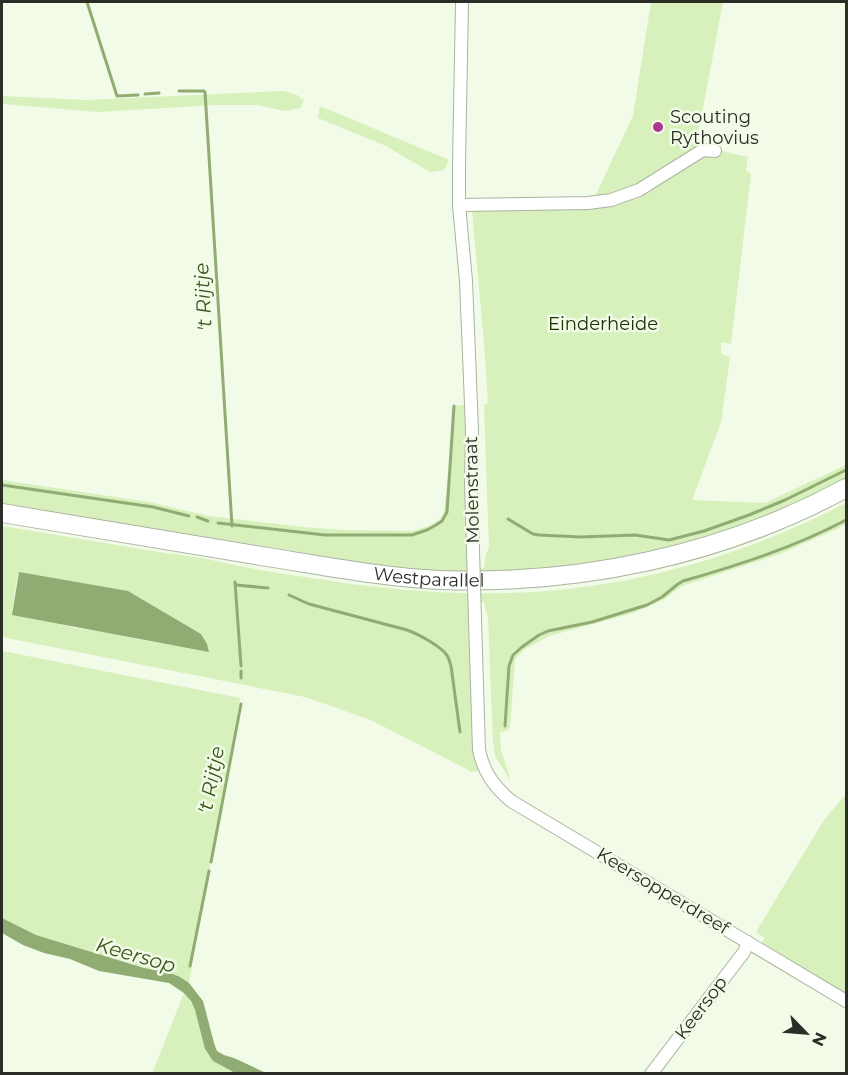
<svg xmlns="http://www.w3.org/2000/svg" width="848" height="1075" font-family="Montserrat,sans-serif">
  <rect width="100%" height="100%" fill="#f1fbe7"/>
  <g fill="#d7f0bc" fill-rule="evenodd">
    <path d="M651,2H723L696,145L748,157L746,171L751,174L731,344L721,342V354L730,357L721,422L692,500L765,503L846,465V485L727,537L570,571L417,574L2,509V480L149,502L209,516L304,527L341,530L413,531L431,525L440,519L444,512L449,466L452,406L465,405L467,554L470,569L484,568L486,554L489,548L484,405L488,403C485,338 477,274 472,209L591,205L633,116Z"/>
    <path d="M284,91L297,95L304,100L300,108L285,111L257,105H216L98,112L2,104V96L86,100Z"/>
    <path d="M320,106L449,160L444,170L430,172L386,146L318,118Z"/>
    <path d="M846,503V524L839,528L780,554L682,586L663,600L633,613L549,636L525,649L515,659L510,728L506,731L500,732L501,750L509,774L510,780L495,756L493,742L488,618L484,602L471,603L468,620L473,721L481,770L472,772L371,720L305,697L2,637V526C52,534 103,543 153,551C177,555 202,557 225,563C251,569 278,573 305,577C372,588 440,595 508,593C626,590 742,557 846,503ZM18,573L128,591L201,634L209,651L142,640L105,632L75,628L12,611Z"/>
    <path d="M2,651L240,698L189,983L168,972L144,968L36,935L2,918Z"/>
    <path d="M846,794V994L761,943L765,938L756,932L824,820Z"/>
    <path d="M184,993C198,1008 200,1030 205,1049C211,1061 224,1068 235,1073L152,1074Z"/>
  </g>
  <g fill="#91ac73">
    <path d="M19,572L128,591L201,634L207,644L209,652L12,615Z"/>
    <path d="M2,918L36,935L144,968L168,972L180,977L189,983L203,1001L214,1043L217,1051L224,1055L234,1058L266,1073H235L213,1061L205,1049L195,1010L191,1001L184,993L169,983L99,971L70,959L44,953L23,945L2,933Z"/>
  </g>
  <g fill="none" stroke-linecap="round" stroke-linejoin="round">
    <g stroke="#91ac73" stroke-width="3">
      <path d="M87,2L117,96L138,95"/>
      <path d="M179,91H204L205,92L232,526"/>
      <path d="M145,94L159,93"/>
      <path d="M2,485L153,507L189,516"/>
      <path d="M197,517L208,521"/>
      <path d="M508,519L533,534L539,535L581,537L635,535L669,540L704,531L749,515L785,500L846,470"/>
      <path d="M218,523L325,535H412L427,530L436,525L442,521L447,512L454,406"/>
      <path d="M235,582L241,666"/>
      <path d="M236,585L268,588"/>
      <path d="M289,595L309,604L407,630C418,634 443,647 448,657C449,659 450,663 451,666L460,732"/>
      <path d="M241,671V678"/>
      <path d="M505,726L509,666L513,655L522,647L539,635L548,631L592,622L647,605L662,597L678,584L683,581C739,565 795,547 846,520"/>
      <path d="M211,862L241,704"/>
      <path d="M190,966L209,871"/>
    </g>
    <g stroke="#aab4a1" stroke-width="14">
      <g id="street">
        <path d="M462,2L459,164V205L466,281L470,379L472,431L471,483L473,550"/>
        <path d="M459,205L588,203L611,200L639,190L703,150L715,151"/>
        <path d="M475,620L479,750C484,773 493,785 511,801L846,1001"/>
        <path d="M651,1074L744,952L748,942"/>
      </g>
    </g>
    <g stroke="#aab4a1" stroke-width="20">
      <g id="primary">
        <path id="s1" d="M2,513C88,527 174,542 261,556C320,565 380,577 440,580C580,585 723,555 846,488"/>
      </g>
    </g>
    <use href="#street" stroke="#fff" stroke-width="12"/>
    <use href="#primary" stroke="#fff" stroke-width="18"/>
    <g stroke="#aab4a1" stroke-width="14" stroke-linecap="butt">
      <path id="street-bridge" d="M473,550L475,620"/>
    </g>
    <use href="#street-bridge" stroke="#fff" stroke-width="12"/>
  </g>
  <circle fill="#ae3891" stroke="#f1fbe7" stroke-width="2" cx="658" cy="127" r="6"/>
  <g text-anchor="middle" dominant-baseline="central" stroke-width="5" stroke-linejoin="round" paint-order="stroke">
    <g font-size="18" fill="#2b2e27" stroke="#f1fbe7" text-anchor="start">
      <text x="670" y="117">Scouting<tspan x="670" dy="21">Rythovius</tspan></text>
    </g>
    <g font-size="18" fill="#203106" stroke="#f1fbe7">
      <text x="603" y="324">Einderheide</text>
    </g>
    <g font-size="18" fill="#2b2e27" stroke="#f1fbe7">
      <text transform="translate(472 490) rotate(-91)">Molenstraat</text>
      <text stroke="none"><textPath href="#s1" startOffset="432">Westparallel</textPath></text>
      <text transform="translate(663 891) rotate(31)">Keersopperdreef</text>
      <text transform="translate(701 1008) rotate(-53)">Keersop</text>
    </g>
    <g font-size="20" font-style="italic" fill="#3b5417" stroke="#f1fbe7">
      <text transform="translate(203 297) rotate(-93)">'t Rijtje</text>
      <text transform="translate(211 780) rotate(-79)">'t Rijtje</text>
      <text transform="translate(136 955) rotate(16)">Keersop</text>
    </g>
  </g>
  <rect width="848" height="1075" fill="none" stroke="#2b2e27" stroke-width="6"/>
  <g transform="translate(806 1033) rotate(115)" stroke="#f1fbe7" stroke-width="4.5" paint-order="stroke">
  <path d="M0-4.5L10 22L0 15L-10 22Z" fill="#2b2e27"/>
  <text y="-9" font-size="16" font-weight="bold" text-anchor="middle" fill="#2b2e27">N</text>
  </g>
</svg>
